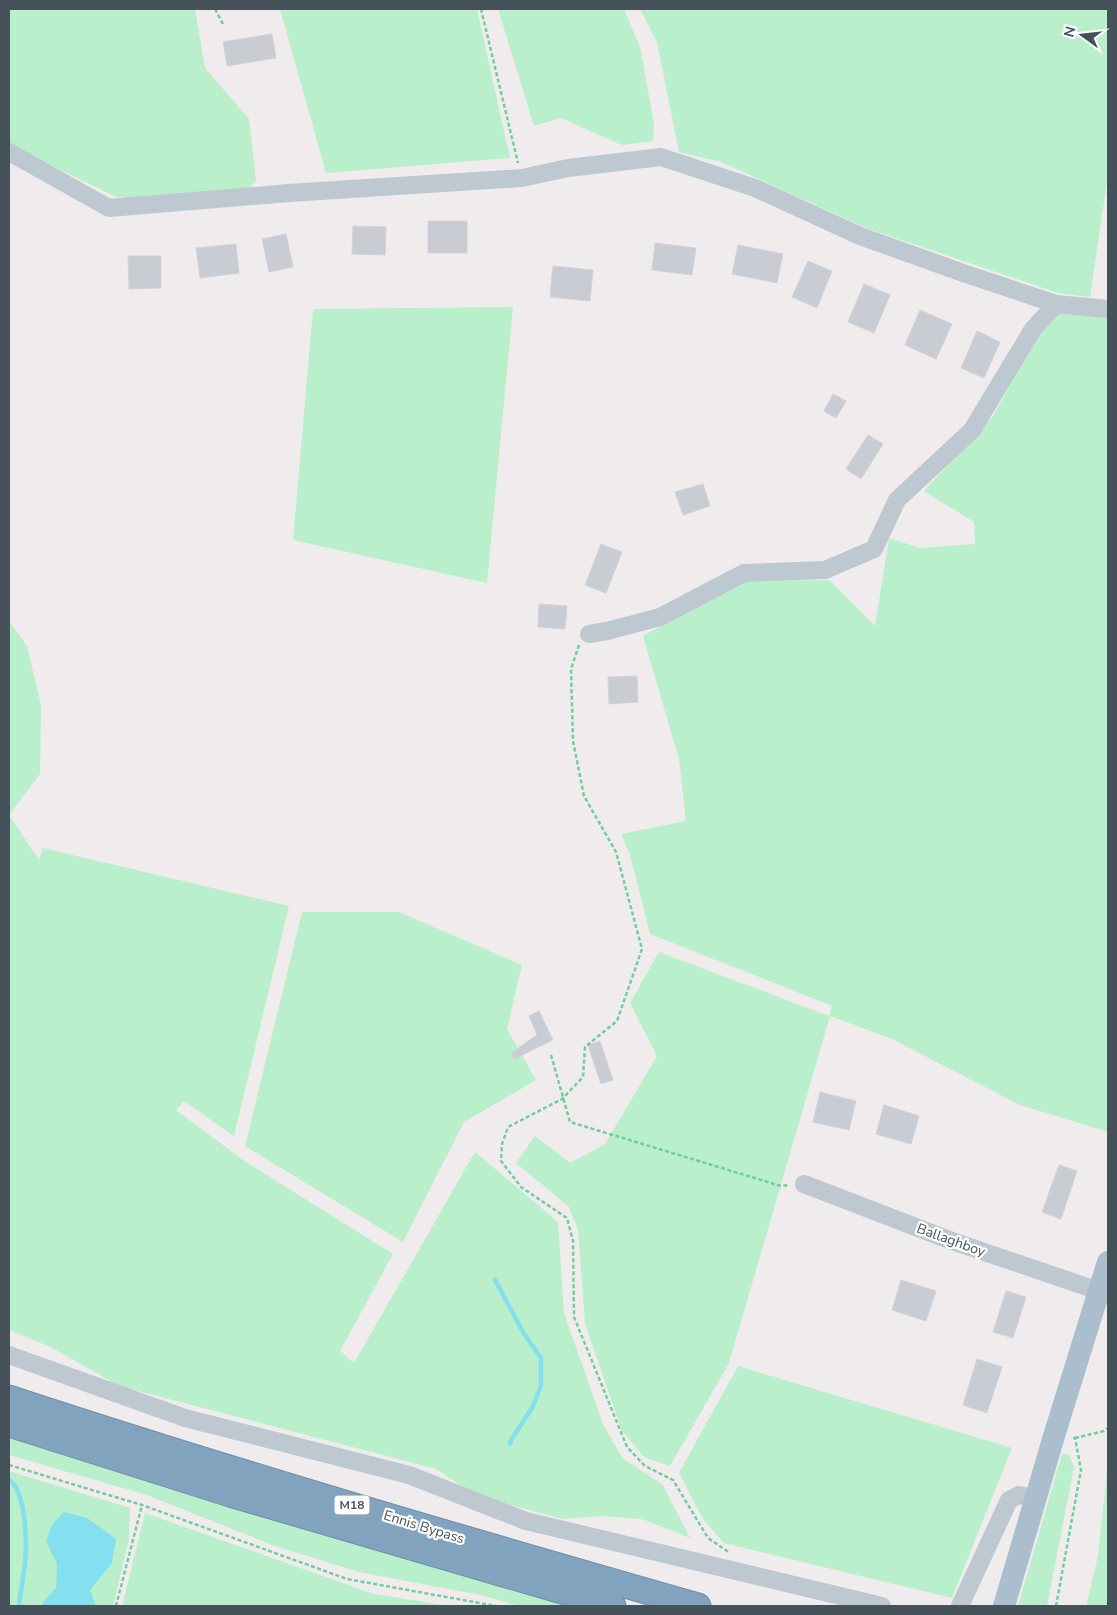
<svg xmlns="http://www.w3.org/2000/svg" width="1117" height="1615" font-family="'Nunito Sans',sans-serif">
  <rect width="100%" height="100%" fill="#f0eced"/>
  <g fill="#b9efca">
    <path d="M9,9H195L205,68L249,119L256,180L249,188L139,199L116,197L9,145Z"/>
    <path d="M280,9H477L510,158L326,173Z"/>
    <path d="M498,9H624L640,47L654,124L653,141L622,145L561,118L534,126Z"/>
    <path d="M640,9H1108V175L1090,297L1058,293L866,228L721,162L679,152L657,42Z"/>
    <path d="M513,307L487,583L293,540L313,309Z"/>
    <path d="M1062,311L1108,318V1132L1020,1105L892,1039L830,1016L729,1363L670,1466L644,1457L622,1431L585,1324L578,1230L569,1207L516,1163L535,1136L570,1163L605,1144L657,1056L630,1003L659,952L829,1016L832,1006L650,934L630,855L621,834L686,821L679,759L643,636L742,581L829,580L875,626L889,538L920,548L975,544L974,522L924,491L993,416L1040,331Z"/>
    <path d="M9,621L27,646L41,705L40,774L9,815L39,860L43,848L289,906L234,1136L184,1101L176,1110L246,1162L393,1254L340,1351L354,1363L475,1152L558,1222L564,1313L603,1424L622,1458L663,1485L690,1538L642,1519L602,1516L563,1519L475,1495L436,1469L119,1386L51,1347L9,1330Z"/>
    <path d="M302,912H399L522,965L507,1029L536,1080L464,1122L403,1242L245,1146Z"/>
    <path d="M738,1366L1012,1448L952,1598L724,1543L703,1519L679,1473Z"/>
    <path d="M9,1419L594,1606H519L485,1596L359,1572L272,1545L147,1495L9,1455Z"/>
    <path d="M1062,1454H1069L1074,1467L1047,1606H1018Z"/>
    <path d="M1108,1462V1606H1086L1098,1556Z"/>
    <path d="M9,1471L130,1508L129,1539L113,1606H9Z"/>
    <path d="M145,1513L374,1594L450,1606H122Z"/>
  </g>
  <path fill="#84dfee" d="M64,1512L87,1518L116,1539L112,1563L90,1590L96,1606H42L43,1602L56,1588L57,1564L46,1541L52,1525Z"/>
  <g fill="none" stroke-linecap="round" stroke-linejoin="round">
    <g stroke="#84dfee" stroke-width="4.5">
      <path d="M495,1280L523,1332L541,1358V1386L532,1408L511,1440L510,1444"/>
      <path d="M9,1480C24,1489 26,1531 26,1547C26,1566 21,1587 19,1606"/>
    </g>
  </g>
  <g fill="#c9ccd2" stroke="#d0d3d9">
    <path d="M272,34L276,58L227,66L223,42Z"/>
    <rect x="428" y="221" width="39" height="32"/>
    <path d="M353,226L386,227L385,255L352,254Z"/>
    <path d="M286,234L293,267L269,272L262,239Z"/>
    <path d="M655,243L696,248L692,275L652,270Z"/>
    <path d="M236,244L239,273L200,278L196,248Z"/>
    <path d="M738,245L783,254L777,283L732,274Z"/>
    <path d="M128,256H161V288L129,289Z"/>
    <path d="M808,261L832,271L817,308L792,297Z"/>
    <path d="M553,266L593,270L590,301L550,297Z"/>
    <path d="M864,284L890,295L874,333L848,322Z"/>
    <path d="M920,310L952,324L936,359L905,345Z"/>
    <path d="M977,331L1000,342L984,378L961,368Z"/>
    <path d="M833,394L846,401L836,418L824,411Z"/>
    <path d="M868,435L883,444L861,479L846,469Z"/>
    <path d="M703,484L710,506L683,515L675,492Z"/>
    <path d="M601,544L622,552L606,593L585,585Z"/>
    <path d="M539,604L567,606L565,629L538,627Z"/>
    <path d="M637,676L638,702L609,704L608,677Z"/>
    <path d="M539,1011L553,1040L514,1059L511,1053L537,1035L529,1016Z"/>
    <path d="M600,1041L613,1080L601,1084L588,1045Z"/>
    <path d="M820,1092L856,1101L849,1130L813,1122Z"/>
    <path d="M884,1105L919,1116L911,1144L876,1134Z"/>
    <path d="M1059,1165L1077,1171L1061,1219L1042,1212Z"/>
    <path d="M901,1280L936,1291L926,1321L892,1310Z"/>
    <path d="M1006,1291L1026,1297L1013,1338L993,1332Z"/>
    <path d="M977,1359L1002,1367L987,1413L963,1405Z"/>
  </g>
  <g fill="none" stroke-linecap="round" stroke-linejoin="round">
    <g stroke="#6e8ea9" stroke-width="27">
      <g id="highway">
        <path d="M9,1398C237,1473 467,1540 698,1606"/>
        <path d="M9,1424L230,1494L613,1606"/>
      </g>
    </g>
    <g stroke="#70ce99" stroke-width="2.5" stroke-dasharray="4 2.5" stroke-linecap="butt">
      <path d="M215,9L224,26"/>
      <path d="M481,9L518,163"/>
      <path d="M579,645L571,669L573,741L584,796L616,852L642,949L617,1021L585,1047L583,1077L562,1099L508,1127L502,1144L501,1161L521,1187L567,1218L573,1241L574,1317L627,1447L645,1466L673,1480L708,1538L730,1553"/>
      <path d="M551,1055L570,1122L781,1186L789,1185"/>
      <path d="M1075,1438L1104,1431L1108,1428"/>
      <path d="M9,1465L142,1505L347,1579L496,1606"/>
      <path d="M116,1606L142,1505"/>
      <path d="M1056,1606L1081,1470L1075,1438H1073"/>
    </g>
    <g stroke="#bdc8d0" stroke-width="18">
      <path d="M9,152L109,208L289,193L522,178L568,168L661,157L755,188L860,236L966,274L1056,304L1108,309"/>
      <path d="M589,634L607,631L660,617L744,573L825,570L874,549L897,500L972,430L1033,329L1056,304"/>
      <path d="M804,1184L952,1241L1099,1291"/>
      <path d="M9,1355L185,1418L409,1475L526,1521L882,1606"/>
      <path d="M960,1606L1009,1500L1019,1495L1036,1498"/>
    </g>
    <path stroke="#abbecd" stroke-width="22" d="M1004,1606L1054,1436L1108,1262"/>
    <use href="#highway" stroke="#82a3be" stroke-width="25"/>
  </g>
  <g text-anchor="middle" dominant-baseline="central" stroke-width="4.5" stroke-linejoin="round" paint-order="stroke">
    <rect fill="#fff" stroke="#7d868c" stroke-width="1" x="334.5" y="1495.5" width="35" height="19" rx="4"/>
    <g font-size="12" font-weight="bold" fill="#45525a">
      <text x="352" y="1505">M18</text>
    </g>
    <g font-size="14" fill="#45525a" stroke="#fff">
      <text transform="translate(951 1240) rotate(20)">Ballaghboy</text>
      <text transform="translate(424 1527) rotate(17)">Ennis Bypass</text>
    </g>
  </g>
  <rect width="1117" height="1615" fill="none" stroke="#45525a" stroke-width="20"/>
  <g transform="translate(1082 35) rotate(285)" stroke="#ffffff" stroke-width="4" paint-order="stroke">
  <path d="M0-4L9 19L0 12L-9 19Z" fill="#45525a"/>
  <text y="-8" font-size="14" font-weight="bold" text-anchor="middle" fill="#45525a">N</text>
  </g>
</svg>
